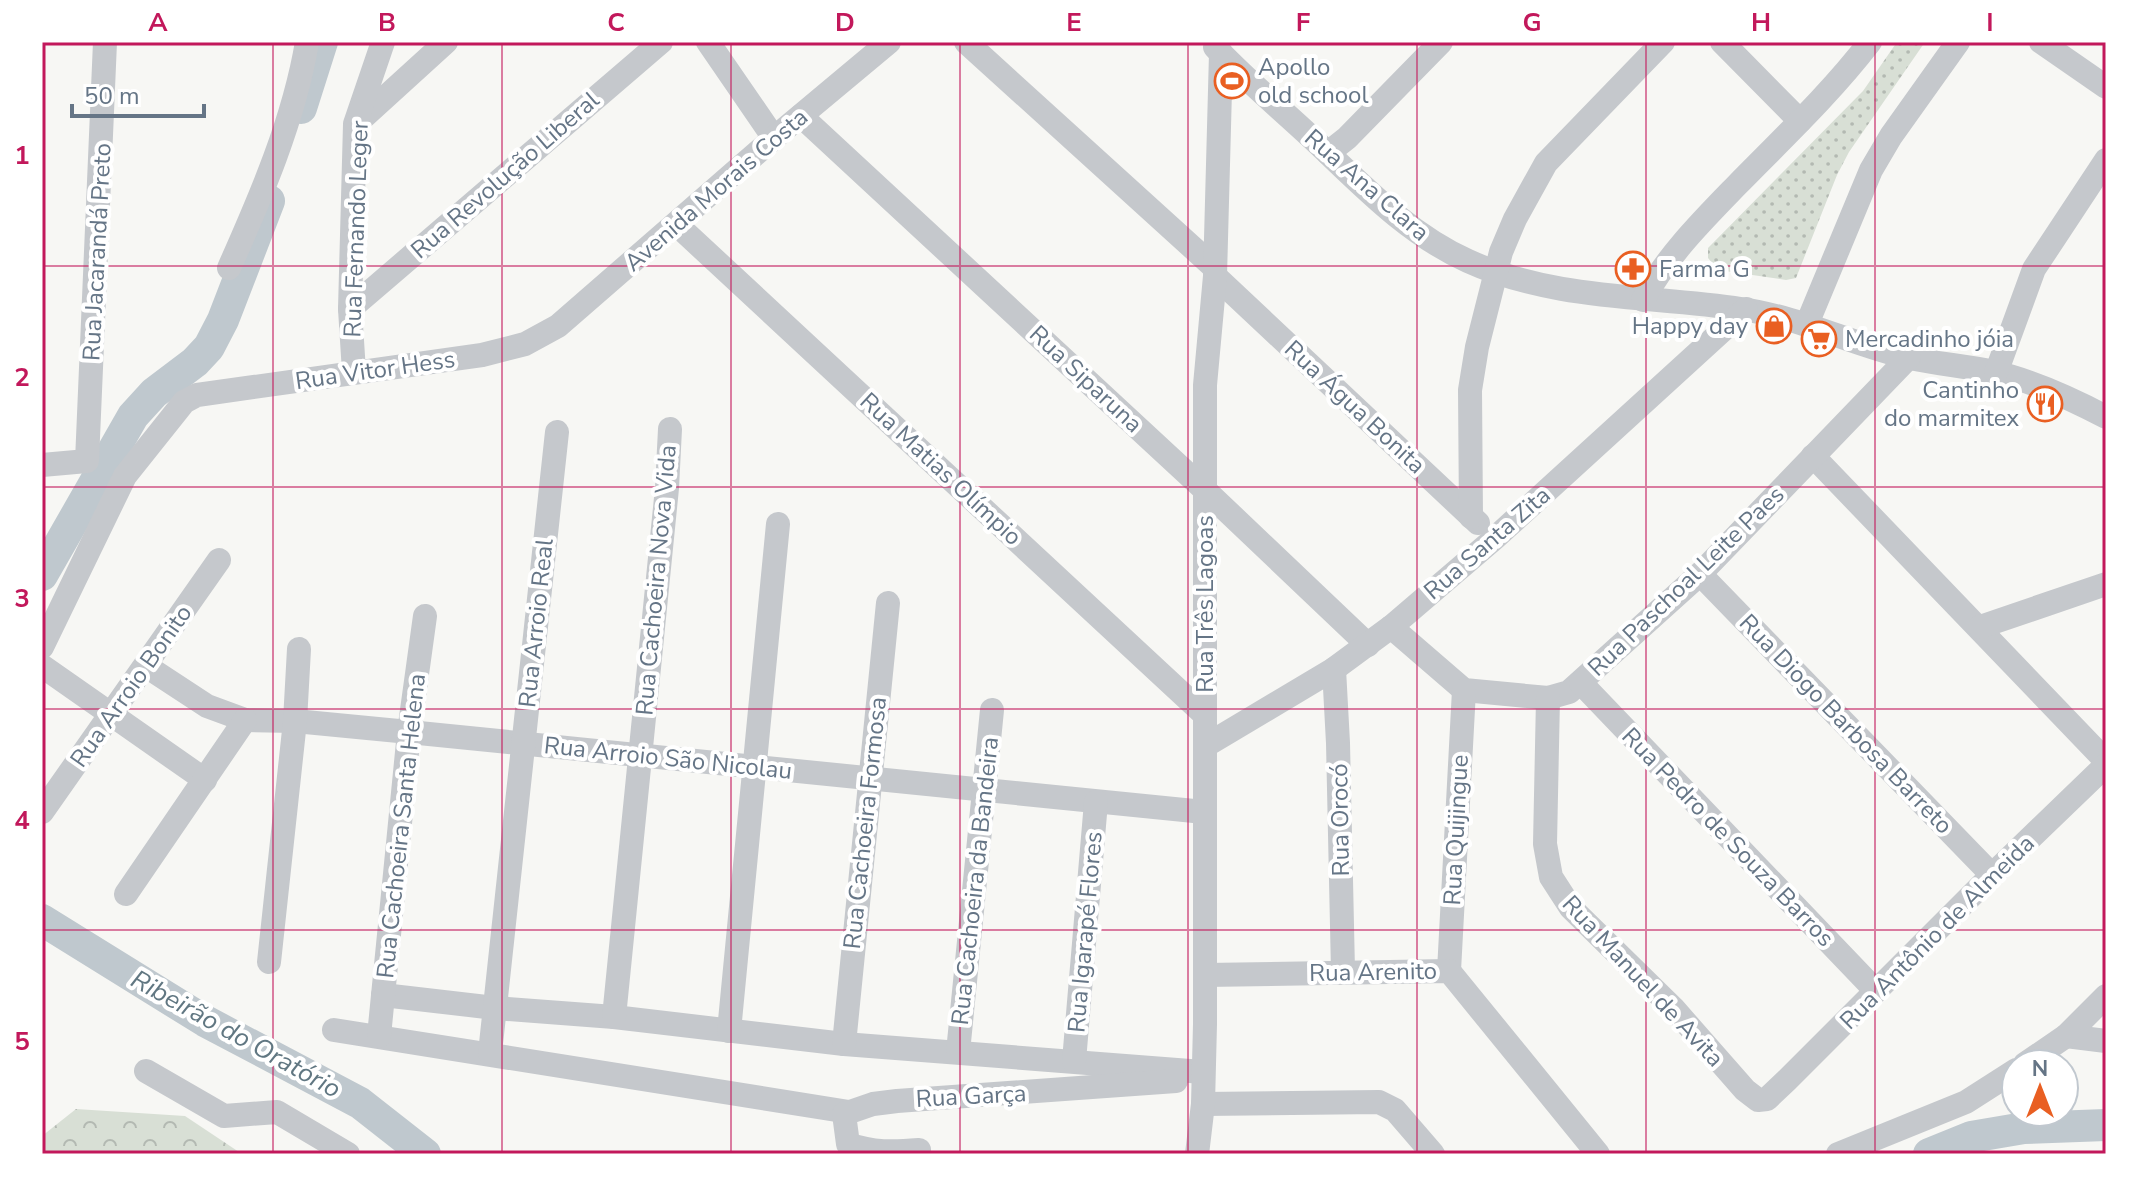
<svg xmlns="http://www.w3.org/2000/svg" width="2148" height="1196" font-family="'Nunito Sans',sans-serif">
  <defs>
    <pattern id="forest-crowns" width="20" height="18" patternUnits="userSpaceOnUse" patternTransform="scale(2)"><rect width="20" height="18" fill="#d8dfd5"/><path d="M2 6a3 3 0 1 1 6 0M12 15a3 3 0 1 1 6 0" fill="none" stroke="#b3b9b2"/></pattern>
    <pattern id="park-dots" width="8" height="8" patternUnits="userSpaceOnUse" patternTransform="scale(2)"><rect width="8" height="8" fill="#d8dfd5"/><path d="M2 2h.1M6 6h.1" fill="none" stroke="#b3b9b2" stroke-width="1.8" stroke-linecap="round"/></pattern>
  </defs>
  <rect width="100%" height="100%" fill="#f7f7f4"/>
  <path fill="url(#forest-crowns)" d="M76,1109L185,1116L242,1154H42V1136Z"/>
  <path fill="url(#park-dots)" d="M1897,42H1925L1849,152L1837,175L1796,278L1786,280L1718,270L1708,258V248L1863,91Z"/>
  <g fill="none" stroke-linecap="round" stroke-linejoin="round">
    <g stroke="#bfc8ce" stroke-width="32">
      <path d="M301,108L322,42"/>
      <path d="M42,575L133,416L154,393L195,362L209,347L223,320L269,201"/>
      <path d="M42,920L205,1021L360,1103L425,1154"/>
      <path d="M1929,1154L1971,1137L2024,1128L2106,1125"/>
    </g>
    <g stroke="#c5c8cc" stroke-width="24">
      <path d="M708,42L774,138"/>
      <path d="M966,42L1215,268"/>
      <path d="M1722,42L1800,121"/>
      <path d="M2041,42L2106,87"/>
      <path d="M1215,47C1245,79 1280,108 1312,138C1361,184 1406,233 1468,261C1556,301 1649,295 1741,309C1800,317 1853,345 1910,358C1938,364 1966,366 1994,372C2033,381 2070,398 2106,417"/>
      <path d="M801,116L1206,491L1368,645"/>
      <path d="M357,123L446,42"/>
      <path d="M1328,153L1347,138L1441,42"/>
      <path d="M676,224L1205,715"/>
      <path d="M229,268C261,196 294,120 307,42"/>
      <path d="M1215,276L1478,523"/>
      <path d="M1643,300C1666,257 1702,221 1736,186C1782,139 1830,94 1870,42"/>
      <path d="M350,309L661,42"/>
      <path d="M1807,324L1871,170L1891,136L1958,42"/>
      <path d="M354,372L350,309L355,124L383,42"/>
      <path d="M1996,373L2034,269L2106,160"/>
      <path d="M1813,456L2106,761"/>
      <path d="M42,465L87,461L105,42"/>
      <path d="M1471,517L1470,390L1477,347L1501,252L1515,219L1546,163L1663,42"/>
      <path d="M1700,574L1992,875"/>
      <path d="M1391,627L1464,690L1548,698L1569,692L1700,574L1909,357"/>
      <path d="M1980,627L2106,584"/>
      <path d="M42,647L125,476L184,402L197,395L482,355L525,344L558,326L774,138L889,42"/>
      <path d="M42,666L205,780"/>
      <path d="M146,666L207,706L245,720L295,721L409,732L1204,812"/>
      <path d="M1334,669L1338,743L1343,971"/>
      <path d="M1581,683L1876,991"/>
      <path d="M1548,698L1545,844L1551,877L1571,908L1673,1008L1745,1090L1758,1100L1767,1099L1787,1080L1992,875L2106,765"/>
      <path d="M1205,746L1334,669L1391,627L1495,538L1746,309"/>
      <path d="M42,812L219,560"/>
      <path d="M126,894L245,720"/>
      <path d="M269,962L295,721L299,649"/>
      <path d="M1449,971L1464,690"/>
      <path d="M1205,975L1449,971L1598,1154"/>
      <path d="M383,995L495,1008L614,1017L844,1044L1203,1072"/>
      <path d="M614,1017L667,488L670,429"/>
      <path d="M334,1030L849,1112"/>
      <path d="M729,1031L778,524"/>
      <path d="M379,1036L409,732L425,616"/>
      <path d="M2066,1036L2106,1041"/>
      <path d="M844,1044L888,603"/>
      <path d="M958,1052L992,710"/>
      <path d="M490,1053L557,432"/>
      <path d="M1074,1061L1096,802"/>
      <path d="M2025,1064L2066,1036L2106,996"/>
      <path d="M146,1071L224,1116L277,1112L348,1154"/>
      <path d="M1203,1104L1379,1102L1395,1110L1433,1154"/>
      <path d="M919,1150C894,1152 873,1153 848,1144L844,1114L873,1104L897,1101L1176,1081"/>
      <path d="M1197,1154L1203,1104L1205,1024V385L1215,276L1221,53"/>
      <path d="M1838,1154L1966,1102L2016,1070"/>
    </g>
  </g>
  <path fill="none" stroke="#c2185b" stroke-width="2" stroke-opacity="0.55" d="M273,42V1154M502,42V1154M731,42V1154M960,42V1154M1188,42V1154M1417,42V1154M1646,42V1154M1875,42V1154M42,266H2106M42,487H2106M42,709H2106M42,930H2106"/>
  <defs>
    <g id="stadium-ring" transform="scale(1.8)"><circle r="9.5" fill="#fff" stroke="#e95f22" stroke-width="1.5"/><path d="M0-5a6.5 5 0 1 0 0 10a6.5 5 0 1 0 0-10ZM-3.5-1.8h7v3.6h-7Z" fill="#e95f22"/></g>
    <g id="pharmacy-ring" transform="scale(1.8)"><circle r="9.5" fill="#fff" stroke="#e95f22" stroke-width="1.5"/><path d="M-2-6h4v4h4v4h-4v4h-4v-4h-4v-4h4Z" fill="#e95f22"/></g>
    <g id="shop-ring" transform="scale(1.8)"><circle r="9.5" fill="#fff" stroke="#e95f22" stroke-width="1.5"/><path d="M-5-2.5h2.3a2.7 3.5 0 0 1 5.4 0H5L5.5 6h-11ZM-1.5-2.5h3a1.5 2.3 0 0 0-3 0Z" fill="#e95f22"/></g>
    <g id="supermarket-ring" transform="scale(1.8)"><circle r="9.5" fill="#fff" stroke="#e95f22" stroke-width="1.5"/><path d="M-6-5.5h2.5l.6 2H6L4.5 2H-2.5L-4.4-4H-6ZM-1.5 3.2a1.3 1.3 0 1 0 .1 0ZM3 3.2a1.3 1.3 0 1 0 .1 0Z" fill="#e95f22"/></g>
    <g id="restaurant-ring" transform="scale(1.8)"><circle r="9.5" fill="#fff" stroke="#e95f22" stroke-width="1.5"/><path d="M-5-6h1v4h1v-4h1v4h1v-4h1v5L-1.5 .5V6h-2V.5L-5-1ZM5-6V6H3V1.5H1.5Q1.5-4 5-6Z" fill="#e95f22"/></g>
  </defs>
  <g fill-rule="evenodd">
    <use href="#stadium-ring" x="1232" y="81"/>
    <use href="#pharmacy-ring" x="1633" y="269"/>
    <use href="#shop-ring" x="1774" y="326"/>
    <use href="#supermarket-ring" x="1819" y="339"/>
    <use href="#restaurant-ring" x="2045" y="404"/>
  </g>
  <g text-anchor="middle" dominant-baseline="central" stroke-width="8" stroke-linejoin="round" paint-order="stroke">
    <g font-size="24" fill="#657586" stroke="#fff" text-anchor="start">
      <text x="1258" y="67">Apollo<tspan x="1258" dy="28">old school</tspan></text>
      <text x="1659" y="269">Farma G</text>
      <text x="1748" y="326" text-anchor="end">Happy day</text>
      <text x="1845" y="339">Mercadinho jóia</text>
      <text x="2019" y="390" text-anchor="end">Cantinho<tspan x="2019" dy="28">do marmitex</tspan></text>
    </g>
    <g font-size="24" fill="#657586" stroke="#fff">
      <text transform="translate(505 175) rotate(-41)">Rua Revolução Liberal</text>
      <text transform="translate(1367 185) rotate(41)">Rua Ana Clara</text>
      <text transform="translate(716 190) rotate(-41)">Avenida Morais Costa</text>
      <text transform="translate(356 229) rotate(-88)">Rua Fernando Leger</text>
      <text transform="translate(97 252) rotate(-87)">Rua Jacarandá Preto</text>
      <text transform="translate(375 370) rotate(-8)">Rua Vitor Hess</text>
      <text transform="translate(1086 379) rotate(43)">Rua Siparuna</text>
      <text transform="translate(1355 407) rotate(43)">Rua Água Bonita</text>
      <text transform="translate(941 469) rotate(43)">Rua Matias Olímpio</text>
      <text transform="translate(1487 543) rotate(-41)">Rua Santa Zita</text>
      <text transform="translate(656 580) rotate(-85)">Rua Cachoeira Nova Vida</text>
      <text transform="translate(1686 581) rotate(-44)">Rua Paschoal Leite Paes</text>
      <text transform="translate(1205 604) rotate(-90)">Rua Três Lagoas</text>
      <text transform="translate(536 623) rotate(-84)">Rua Arroio Real</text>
      <text transform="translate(131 686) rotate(-55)">Rua Arroio Bonito</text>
      <text transform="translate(1846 724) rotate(46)">Rua Diogo Barbosa Barreto</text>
      <text transform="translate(668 758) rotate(6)">Rua Arroio São Nicolau</text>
      <text transform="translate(1340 820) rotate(-91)">Rua Orocó</text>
      <text transform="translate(865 823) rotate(-84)">Rua Cachoeira Formosa</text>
      <text transform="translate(401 826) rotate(-84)">Rua Cachoeira Santa Helena</text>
      <text transform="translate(1456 830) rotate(-87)">Rua Quijingue</text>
      <text transform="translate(1728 837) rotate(46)">Rua Pedro de Souza Barros</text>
      <text transform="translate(975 881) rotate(-84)">Rua Cachoeira da Bandeira</text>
      <text transform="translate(1085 932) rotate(-85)">Rua Igarapé Flores</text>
      <text transform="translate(1937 932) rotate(-45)">Rua Antônio de Almeida</text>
      <text transform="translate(1373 972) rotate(-1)">Rua Arenito</text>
      <text transform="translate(1643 981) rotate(47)">Rua Manuel de Avita</text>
      <text transform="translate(971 1096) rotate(-3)">Rua Garça</text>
    </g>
    <g font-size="26" font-style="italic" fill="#617782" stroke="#fff">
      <text transform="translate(236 1034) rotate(29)">Ribeirão do Oratório</text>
    </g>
  </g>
  <rect width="2148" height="1196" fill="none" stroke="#ffffff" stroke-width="88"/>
  <g transform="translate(2040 1088)"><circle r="38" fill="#ffffff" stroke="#c1c8cf" stroke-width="2"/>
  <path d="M0-6L14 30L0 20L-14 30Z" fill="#e95f22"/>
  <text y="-12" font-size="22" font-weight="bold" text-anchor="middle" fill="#657586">N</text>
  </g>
  <path d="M72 104v12h132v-12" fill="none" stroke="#657586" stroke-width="4"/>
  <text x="84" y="104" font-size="24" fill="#657586" stroke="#ffffff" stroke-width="6" paint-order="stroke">50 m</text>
  <rect x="44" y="44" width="2060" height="1108" fill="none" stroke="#c2185b" stroke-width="3"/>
  <g font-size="26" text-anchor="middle" font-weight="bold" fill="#c2185b">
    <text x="158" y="31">A</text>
    <text x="387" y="31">B</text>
    <text x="616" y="31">C</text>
    <text x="845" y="31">D</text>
    <text x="1074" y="31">E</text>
    <text x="1303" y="31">F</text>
    <text x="1532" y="31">G</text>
    <text x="1761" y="31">H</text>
    <text x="1990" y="31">I</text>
    <text x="22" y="164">1</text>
    <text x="22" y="386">2</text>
    <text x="22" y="607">3</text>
    <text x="22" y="829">4</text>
    <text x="22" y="1050">5</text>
  </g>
</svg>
